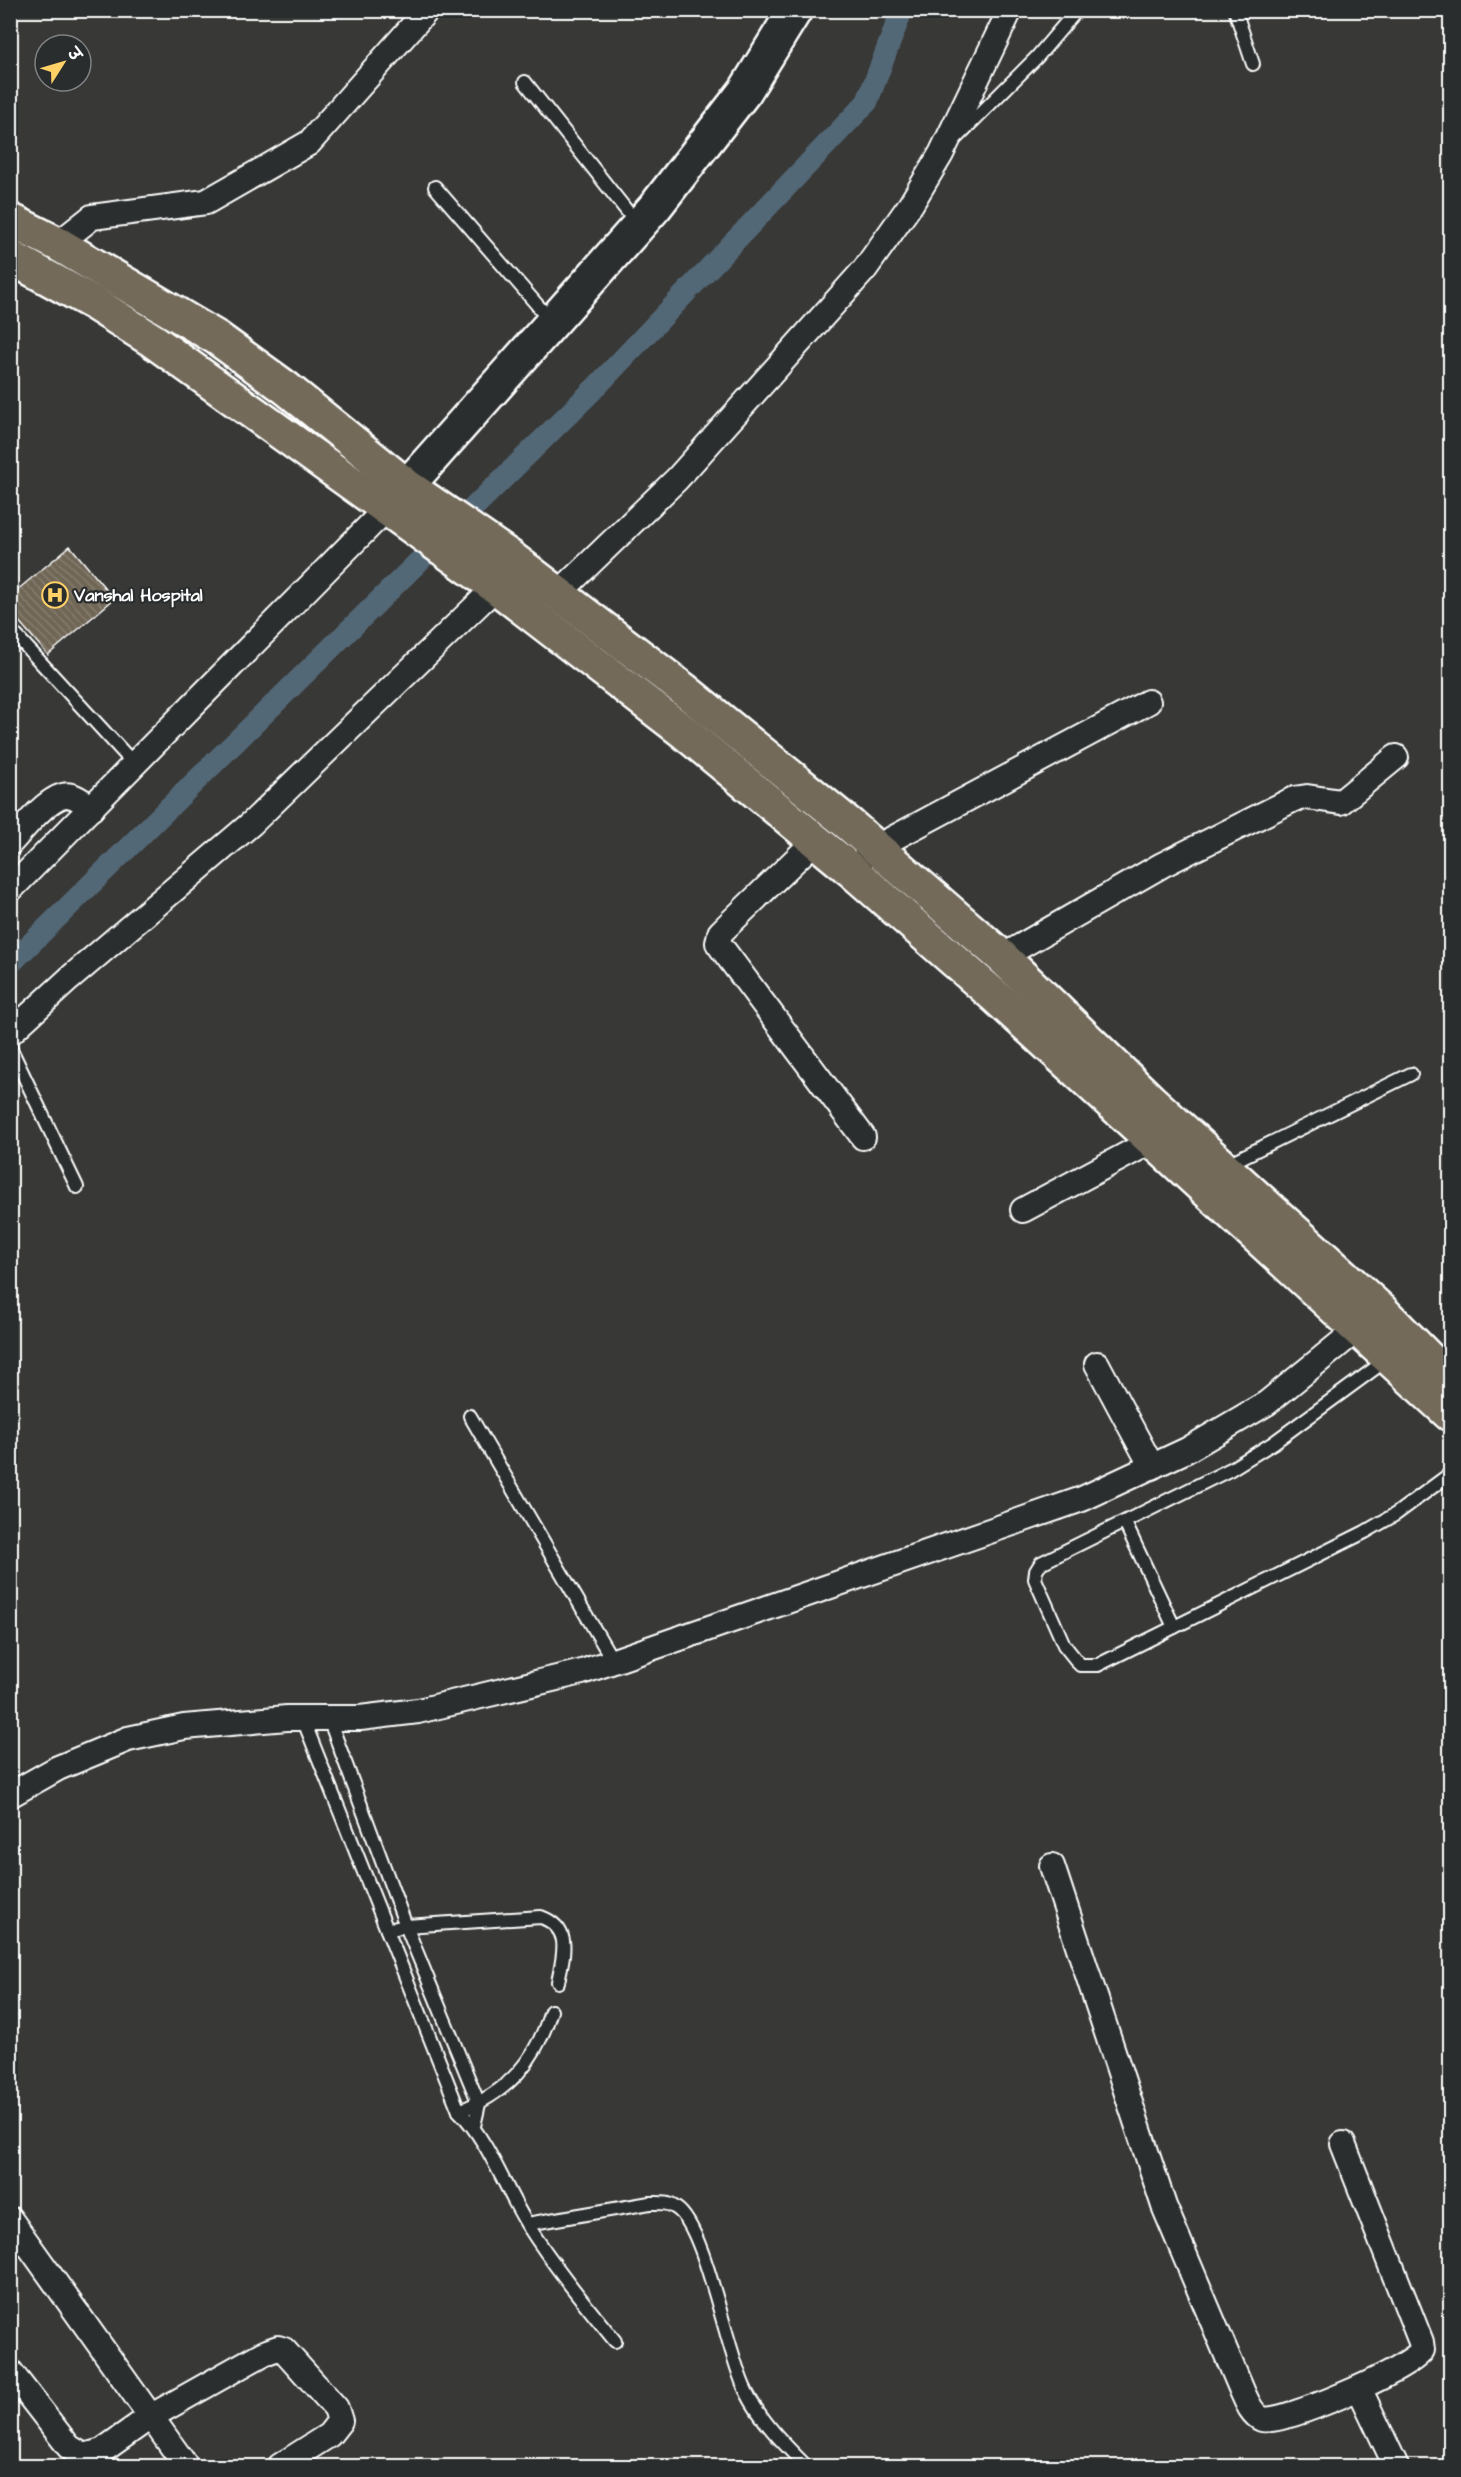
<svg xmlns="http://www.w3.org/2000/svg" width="1461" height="2477" font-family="'Architects Daughter','Playpen Sans Deva',sans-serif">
  <defs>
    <pattern id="building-back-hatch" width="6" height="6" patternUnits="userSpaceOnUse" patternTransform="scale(1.5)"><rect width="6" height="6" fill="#6f6656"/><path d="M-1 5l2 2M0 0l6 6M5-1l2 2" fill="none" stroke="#857d6f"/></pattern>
  </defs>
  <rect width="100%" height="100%" fill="#383836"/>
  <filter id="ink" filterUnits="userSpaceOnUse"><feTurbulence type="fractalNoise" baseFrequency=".0167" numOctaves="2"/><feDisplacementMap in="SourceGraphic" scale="12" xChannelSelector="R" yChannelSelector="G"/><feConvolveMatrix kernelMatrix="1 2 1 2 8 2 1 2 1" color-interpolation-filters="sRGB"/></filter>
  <g filter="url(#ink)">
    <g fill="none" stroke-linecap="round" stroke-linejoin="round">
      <path stroke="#536877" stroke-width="22" d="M10,964L597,386L867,102L902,10"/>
    </g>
    <path fill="url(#building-back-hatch)" stroke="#fff" stroke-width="1.5" d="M70,546L114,599L48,655L10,611V596Z"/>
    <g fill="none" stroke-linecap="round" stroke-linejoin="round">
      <g stroke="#fff" stroke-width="16">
        <g id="lane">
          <path d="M1235,10L1253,64"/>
          <path d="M525,82L638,225"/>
          <path d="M956,138L1037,57L1077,10"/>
          <path d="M435,187L552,322"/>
          <path d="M10,629L135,765"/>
          <path d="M10,1047L77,1187"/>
          <path d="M1226,1165L1411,1074"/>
          <path d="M1389,1358L1273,1443L1231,1469L1041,1563L1036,1571L1035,1579L1064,1645L1080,1665H1098L1365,1532L1396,1514L1450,1474"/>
          <path d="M470,1416L613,1661"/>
          <path d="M1125,1523L1174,1627"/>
          <path d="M303,1719L459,2111C489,2141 504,2187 527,2224C553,2265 584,2303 615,2341"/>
          <path d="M329,1719L406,1926L479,2104L474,2126"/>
          <path d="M387,1930L406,1926L541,1917C573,1929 563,1955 558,1982"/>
          <path d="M459,2111C509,2093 536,2060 551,2011"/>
          <path d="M527,2224L650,2203C660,2203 668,2202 676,2208C706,2227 726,2352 746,2391C760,2420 784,2444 806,2466"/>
        </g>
      </g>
      <g stroke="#fff" stroke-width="28">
        <g id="street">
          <path d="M58,244L92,217L206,202L309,143L427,10"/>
          <path d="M558,594L677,479L865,269L911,204L941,154L1010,10"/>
          <path d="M815,841L728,925L720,933L718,943L863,1137"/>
          <path d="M10,843C22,831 53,789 72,796C79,798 86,804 92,808"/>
          <path d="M866,856L875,848L1148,702"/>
          <path d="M10,890L398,497"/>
          <path d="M1002,957L1162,865L1294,799L1307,797L1341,802L1396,757"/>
          <path d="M10,1033L69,979L252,823L496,587"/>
          <path d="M1023,1210L1152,1141"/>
          <path d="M1097,1364L1152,1467"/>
          <path d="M10,1795L58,1768L128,1739L184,1727L287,1718H360L418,1711L582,1672L1082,1499L1187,1450L1267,1403L1370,1319"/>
          <path d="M1052,1866L1164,2206L1243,2393C1247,2402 1252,2415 1262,2419C1280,2426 1413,2368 1422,2350L1421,2342L1343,2144"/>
          <path d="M10,2219L186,2466"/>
          <path d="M10,2371L69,2447L84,2456L102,2451L150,2417L264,2353L278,2348L284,2350L336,2408L340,2421L329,2435L280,2466"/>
          <path d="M1359,2388L1396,2466"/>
        </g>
      </g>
      <g stroke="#fff" stroke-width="38">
        <path id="secondary" d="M407,486L655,207L745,91L795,10"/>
      </g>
      <g stroke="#fff" stroke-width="38">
        <g id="primary">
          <path d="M10,220L58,244L217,338L286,388L407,486L510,557L683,689L850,825L1002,957L1150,1100L1381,1310L1450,1380"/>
          <path d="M10,257L92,302L152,340L496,587L684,732L851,870L996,997L1450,1414"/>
        </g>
      </g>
      <use href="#lane" stroke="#2a2d2e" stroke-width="12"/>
      <use href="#street" stroke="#2a2d2e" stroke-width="24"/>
      <use href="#secondary" stroke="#2a2d2e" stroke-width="33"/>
      <use href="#primary" stroke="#736b5a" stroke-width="33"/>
    </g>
  </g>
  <defs>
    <g id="hospital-ring" transform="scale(1.35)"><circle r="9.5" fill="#2a2d2e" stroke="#ffd166" stroke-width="1.5"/><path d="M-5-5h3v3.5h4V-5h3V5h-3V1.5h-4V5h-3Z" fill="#ffd166"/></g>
  </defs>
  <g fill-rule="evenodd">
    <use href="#hospital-ring" x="55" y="595"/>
  </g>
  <g text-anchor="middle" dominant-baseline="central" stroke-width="4.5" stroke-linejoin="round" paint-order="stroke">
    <g font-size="18" font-weight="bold" fill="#fff" stroke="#2a2d2e" text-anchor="start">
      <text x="74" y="595">Vanshal Hospital</text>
    </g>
  </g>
  <rect width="1461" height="2477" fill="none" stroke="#2a2d2e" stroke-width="36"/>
  <rect x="18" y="18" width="1425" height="2441" fill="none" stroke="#fff" stroke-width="2" filter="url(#ink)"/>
  <g transform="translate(63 63) rotate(53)"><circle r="28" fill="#2a2d2e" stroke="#7f8182" stroke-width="1.5"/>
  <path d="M0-4.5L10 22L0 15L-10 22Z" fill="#ffd166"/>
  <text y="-9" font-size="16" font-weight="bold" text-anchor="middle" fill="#ffffff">उ</text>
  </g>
</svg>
